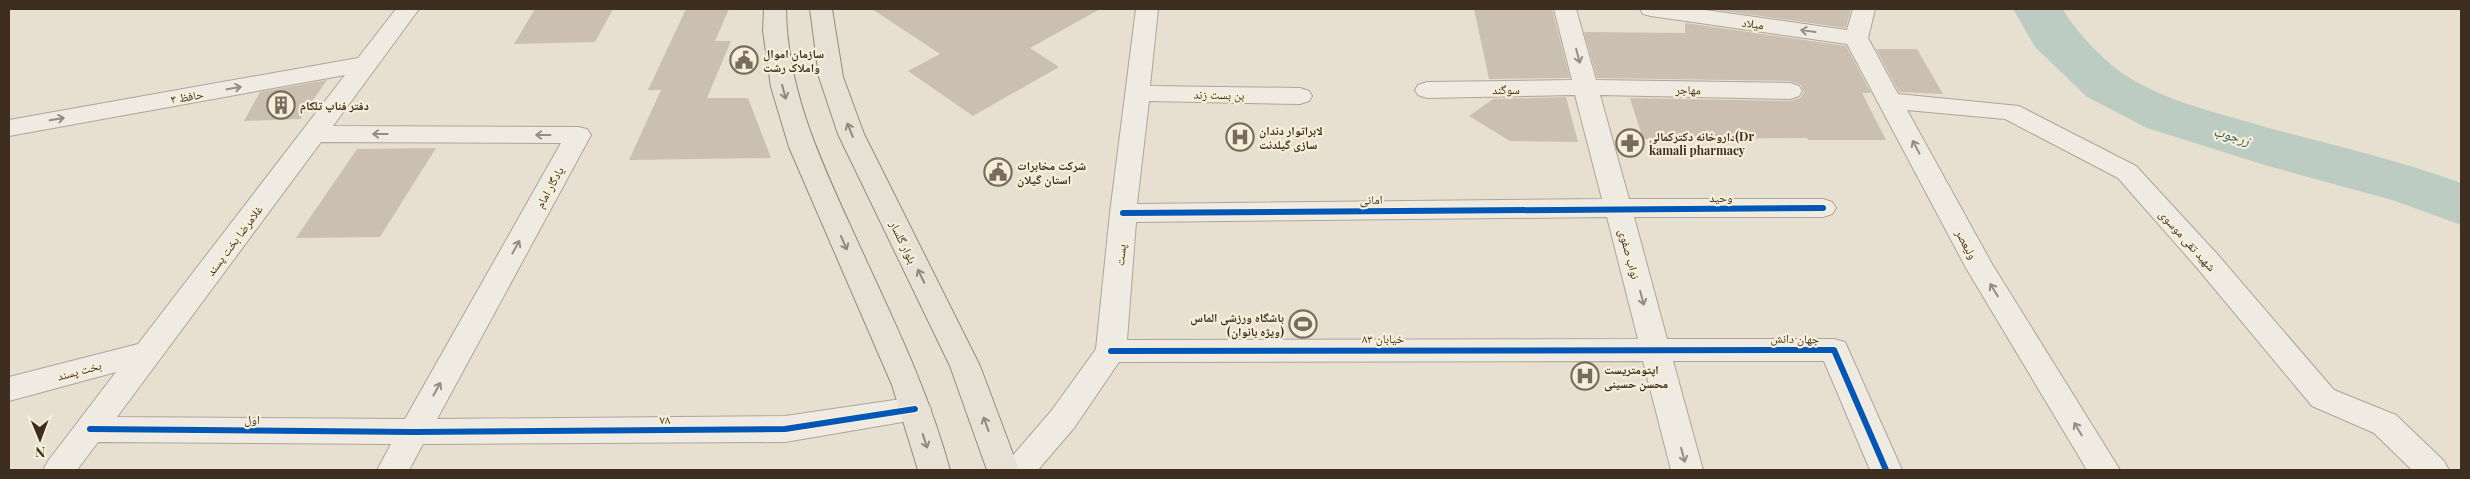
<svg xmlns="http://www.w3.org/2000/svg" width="2470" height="479" font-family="'Playfair Display','Noto Naskh Arabic',serif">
  <rect width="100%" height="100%" fill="#e7e0d1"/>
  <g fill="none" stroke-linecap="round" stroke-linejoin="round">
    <path fill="#bcccc2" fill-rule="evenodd" d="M2013,9H2063C2075,31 2103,60 2125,75C2157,96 2201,109 2238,119C2312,141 2389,156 2461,183V225L2392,200L2268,166L2147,128L2087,97L2035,47Z"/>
  </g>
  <g fill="#cbbfb2">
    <path d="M535,9H613L595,42L514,44Z"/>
    <path d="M686,9H729L715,41H731L707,98H748L771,158L629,160L661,90H648Z"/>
    <path d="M872,9H1100L1030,48L1059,67L973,116L908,71L940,54Z"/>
    <path d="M1474,9H1552L1570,78L1489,79Z"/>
    <path d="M1710,9H1851L1846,28Z"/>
    <path d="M1685,23L1846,46L1871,93H1862L1886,140H1808L1807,138L1643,139L1630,98L1790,101L1800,98L1804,92L1801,85L1790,81L1597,78L1584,32L1685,33Z"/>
    <path d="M1876,49H1917L1943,94L1899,92Z"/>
    <path d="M327,80L300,119L244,121L260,92Z"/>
    <path d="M1566,97L1578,142L1510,141L1469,116L1493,99Z"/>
    <path d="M436,148L380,237L296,238L357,149Z"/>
  </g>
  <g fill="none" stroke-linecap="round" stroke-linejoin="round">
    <g stroke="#ada599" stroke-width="2">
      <g id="minor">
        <path d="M396,9H419L333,126L578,127L587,129L591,135L437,419L785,416L915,397L926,400L931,409L926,418L785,442L423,444L409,470H377L391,444L98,442L77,470H43L48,461L116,372L9,401V377L138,344L345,75L9,136V120L358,58ZM321,142L561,143L405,419L117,417Z"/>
        <path d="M1136,9H1158L1150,86L1300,88L1309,91L1312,96L1309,101L1300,104L1149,101L1137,204L1602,199L1575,95L1427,98L1418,95L1415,90L1418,85L1427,82L1572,80L1554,9H1576L1596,80L1790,83L1799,86L1802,91L1799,96L1790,99L1600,95L1629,199H1823L1832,202L1836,208L1832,214L1823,217H1634L1667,339H1834L1845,342L1902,470H1870L1824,361H1673L1703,470H1671L1643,361L1119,362L1074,428L1038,470H1003L1008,461L1052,410L1096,349L1110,213ZM1607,217L1638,339L1127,340L1136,222Z"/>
        <path d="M1640,9H1698L1847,30L1853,9H1875L1868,38L1898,94L2019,106L2136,166L2218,255L2334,390L2396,415L2444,461L2449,470H2412L2374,433L2312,406L2198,269L2118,178L2005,119L1907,110L1992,264L2120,470H2087L1966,268L1847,44L1651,16L1643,14Z"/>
      </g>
    </g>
    <g stroke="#928b80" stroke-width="2">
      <g id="major">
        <path d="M764,9H786C787,87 818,155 850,225C886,305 927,385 950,470H918L892,385L789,147L771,87L763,31Z"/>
        <path d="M810,9H832L843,77L864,134L980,366L1019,470H987L950,366L838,134L819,77Z"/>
      </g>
    </g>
    <use href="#minor" fill="#efebe3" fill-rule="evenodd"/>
    <use href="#major" fill="#e6e1d4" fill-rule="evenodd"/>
    <g stroke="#f7eed8" stroke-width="9">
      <g id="cycleway">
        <path d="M1123,213L1823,208"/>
        <path d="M1111,351L1834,350L1886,470"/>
        <path d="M90,429L414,432L785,429L915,409"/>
      </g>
    </g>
    <use href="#cycleway" stroke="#0057b8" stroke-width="6"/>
  </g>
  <defs><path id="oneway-shaft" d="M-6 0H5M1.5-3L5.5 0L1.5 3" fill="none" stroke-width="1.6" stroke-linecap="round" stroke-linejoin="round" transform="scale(1.25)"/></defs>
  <g stroke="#968c82">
    <use href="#oneway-shaft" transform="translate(1808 31) rotate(-172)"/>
    <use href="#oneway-shaft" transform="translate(1578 56) rotate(75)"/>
    <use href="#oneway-shaft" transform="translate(234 88) rotate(-10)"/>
    <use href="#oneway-shaft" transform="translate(57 119) rotate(-10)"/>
    <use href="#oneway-shaft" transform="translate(380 134) rotate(-180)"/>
    <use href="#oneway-shaft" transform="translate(543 135) rotate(-180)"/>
    <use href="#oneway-shaft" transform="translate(1916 147) rotate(-118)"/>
    <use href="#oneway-shaft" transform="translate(516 247) rotate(-61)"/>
    <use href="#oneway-shaft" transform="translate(1994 290) rotate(-121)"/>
    <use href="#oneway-shaft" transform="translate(1642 298) rotate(75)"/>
    <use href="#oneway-shaft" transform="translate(437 389) rotate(-61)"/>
    <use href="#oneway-shaft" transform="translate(2078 429) rotate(-121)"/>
    <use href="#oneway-shaft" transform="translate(1683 455) rotate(75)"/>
  </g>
  <g stroke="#92887a">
    <use href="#oneway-shaft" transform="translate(784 92) rotate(75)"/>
    <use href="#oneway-shaft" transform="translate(850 130) rotate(-112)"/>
    <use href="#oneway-shaft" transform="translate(844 243) rotate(66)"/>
    <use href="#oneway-shaft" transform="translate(921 276) rotate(-116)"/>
    <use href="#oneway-shaft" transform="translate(986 424) rotate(-110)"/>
    <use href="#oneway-shaft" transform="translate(925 441) rotate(72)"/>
  </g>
  <defs>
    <g id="civic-ring" transform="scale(1.4375)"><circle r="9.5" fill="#f7eed8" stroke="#786c5e" stroke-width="1.5"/><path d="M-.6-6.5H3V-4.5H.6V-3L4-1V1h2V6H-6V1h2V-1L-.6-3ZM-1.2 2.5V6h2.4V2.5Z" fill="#786c5e"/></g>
    <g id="building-ring" transform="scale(1.4375)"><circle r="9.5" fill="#f7eed8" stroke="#786c5e" stroke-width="1.5"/><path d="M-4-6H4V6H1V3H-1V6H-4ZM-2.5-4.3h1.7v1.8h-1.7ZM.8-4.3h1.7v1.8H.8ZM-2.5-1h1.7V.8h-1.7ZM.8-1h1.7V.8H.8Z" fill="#786c5e"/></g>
    <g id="hospital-ring" transform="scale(1.4375)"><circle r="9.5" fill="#f7eed8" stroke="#786c5e" stroke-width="1.5"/><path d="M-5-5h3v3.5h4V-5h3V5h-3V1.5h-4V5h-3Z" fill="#786c5e"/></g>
    <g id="pharmacy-ring" transform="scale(1.4375)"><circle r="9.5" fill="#f7eed8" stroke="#786c5e" stroke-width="1.5"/><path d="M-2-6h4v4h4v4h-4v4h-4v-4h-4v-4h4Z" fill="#786c5e"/></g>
    <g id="stadium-ring" transform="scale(1.4375)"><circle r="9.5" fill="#f7eed8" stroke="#786c5e" stroke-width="1.5"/><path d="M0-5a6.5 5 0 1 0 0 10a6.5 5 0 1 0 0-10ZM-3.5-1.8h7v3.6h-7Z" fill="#786c5e"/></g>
  </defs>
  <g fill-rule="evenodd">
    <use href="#civic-ring" x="744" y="60"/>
    <use href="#building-ring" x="281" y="105"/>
    <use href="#hospital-ring" x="1240" y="137"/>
    <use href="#pharmacy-ring" x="1630" y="143"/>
    <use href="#civic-ring" x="998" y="172"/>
    <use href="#stadium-ring" x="1303" y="324"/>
    <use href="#hospital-ring" x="1585" y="376"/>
  </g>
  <g text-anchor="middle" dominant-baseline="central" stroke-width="4.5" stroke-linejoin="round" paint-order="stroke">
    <g font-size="12" fill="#3d2e20" stroke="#f7eed8">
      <text transform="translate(1753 23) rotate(8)">میلاد</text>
      <text transform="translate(1506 89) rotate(-1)">سوگند</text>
      <text transform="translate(1688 89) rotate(1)">مهاجر</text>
      <text transform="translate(1219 94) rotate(1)">بن بست زند</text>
      <text transform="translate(187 96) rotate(-10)">حافظ ۳</text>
      <text transform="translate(549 187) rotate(-61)">یادگار امام</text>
      <text x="1721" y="197">وحید</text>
      <text transform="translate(1371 199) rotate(-1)">امانی</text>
      <text transform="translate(234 240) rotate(-53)">غلامرضا بخت پسند</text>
      <text transform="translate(2188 240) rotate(48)">شهید تقی موسوی</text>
      <text transform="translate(904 242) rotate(64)">بلوار گلسار</text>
      <text transform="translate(1967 244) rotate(62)">ولیعصر</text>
      <text transform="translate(1630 254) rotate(75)">نواب صفوی</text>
      <text transform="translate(1120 255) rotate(-85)">پست</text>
      <text x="1383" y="338">خیابان ۸۳</text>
      <text transform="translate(1795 338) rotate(1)">جهان دانش</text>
      <text transform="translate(79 370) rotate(-15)">بخت پسند</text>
      <text x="252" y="419">اول</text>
      <text x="665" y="419">۷۸</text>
    </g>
    <g font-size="12" font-weight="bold" fill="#3d2e20" stroke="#f7eed8" text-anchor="start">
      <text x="763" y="53">سازمان اموال<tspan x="763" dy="14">واملاک رشت</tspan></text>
      <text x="300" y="105">دفتر فناپ تلکام</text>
      <text x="1259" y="130">لابراتوار دندان<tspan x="1259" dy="14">سازی گیلدنت</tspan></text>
      <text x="1649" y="136">داروخانه دکترکمالی(Dr<tspan x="1649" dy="14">kamali pharmacy</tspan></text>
      <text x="1017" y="165">شرکت مخابرات<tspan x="1017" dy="14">استان گیلان</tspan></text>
      <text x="1284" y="317" text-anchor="end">باشگاه ورزشی الماس<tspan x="1284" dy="14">(ویژه بانوان)</tspan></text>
      <text x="1604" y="369">اپتومتریست<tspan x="1604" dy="14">محسن حسینی</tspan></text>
    </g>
    <g font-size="14" font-style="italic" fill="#2f5d5a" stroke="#f7eed8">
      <text transform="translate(2232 135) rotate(16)">زرجوب</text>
    </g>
  </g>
  <rect width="2470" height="479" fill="none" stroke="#3d2e20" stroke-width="20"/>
  <g transform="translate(40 439) rotate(179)" stroke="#f7eed8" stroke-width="4" paint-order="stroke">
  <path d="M0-4L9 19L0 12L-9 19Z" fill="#3d2e20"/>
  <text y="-8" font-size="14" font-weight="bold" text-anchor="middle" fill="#3d2e20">N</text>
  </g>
</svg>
